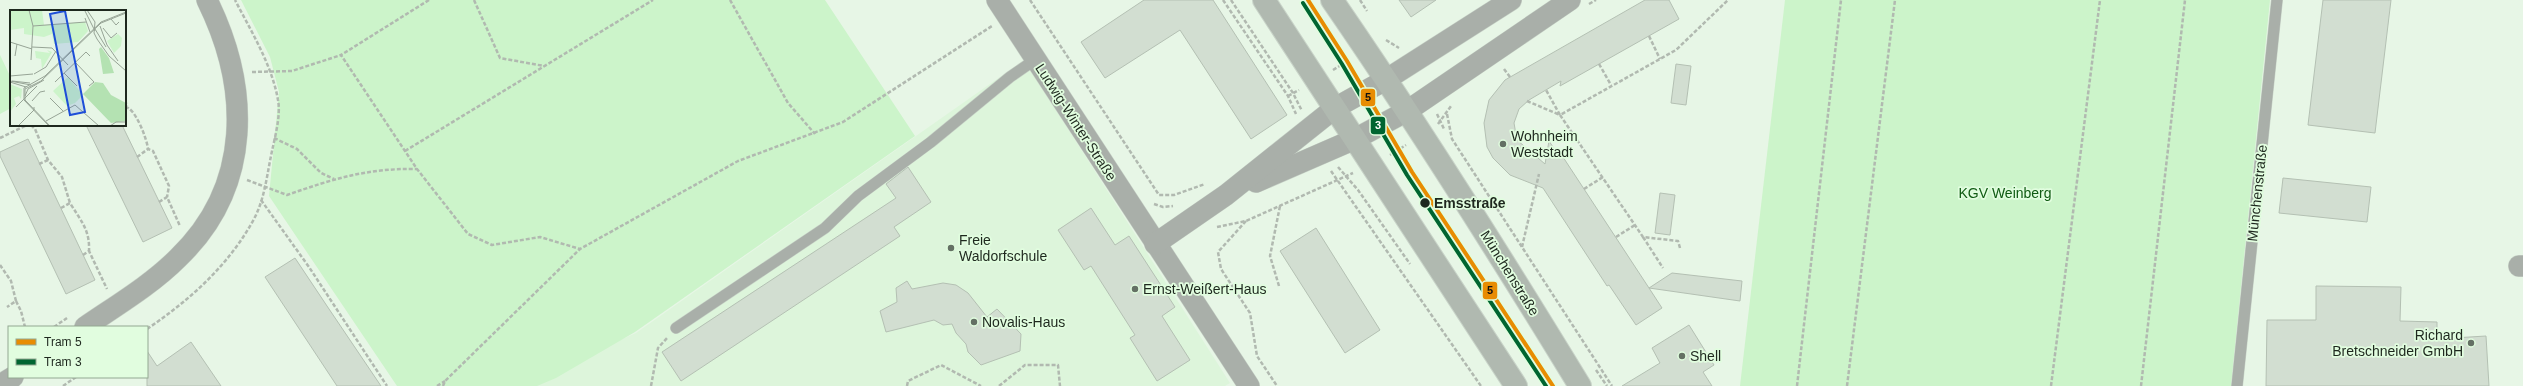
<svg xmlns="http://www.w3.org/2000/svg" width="2523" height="386" font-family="Helvetica,sans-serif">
  <rect width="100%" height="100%" fill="#e7f6e6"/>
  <path fill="#ddf5db" d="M1024,60L1230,383L1225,386H516L636,333Z"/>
  <g fill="#ccf4ca">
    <path d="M241,0H825L915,136L635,332L556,378L537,386H397L269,196L279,92L270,57Z"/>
    <path d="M1785,0H2270L2231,386H1740Z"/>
    <path d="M0,55L11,78V108L0,114Z"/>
  </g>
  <g fill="#d2ded1" stroke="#b4c0b3">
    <path d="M1144,0H1213L1287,115L1251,139L1180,30L1105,78L1081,42Z"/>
    <path d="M1399,0H1436L1411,17Z"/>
    <path d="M1645,0H1669L1679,19L1560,86L1561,81L1529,100L1519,109L1514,123L1517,140L1545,164L1549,141L1559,156L1561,154L1649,288L1672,273L1742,281L1740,301L1649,288L1662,308L1636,325L1609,285L1607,286L1543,188L1510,175L1493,158L1487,147L1484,123L1489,100L1505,80Z"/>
    <path d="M2323,0H2391L2375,133L2308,125Z"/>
    <path d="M1676,64L1691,66L1686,105L1671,103Z"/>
    <path d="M86,125H122L172,228L143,242Z"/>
    <path d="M28,139L95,280L66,294L0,156V152Z"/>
    <path d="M908,167L931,202L894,227L900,236L681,381L662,352L896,198L886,184Z"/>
    <path d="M2283,178L2371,187L2367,222L2279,213Z"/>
    <path d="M1660,193L1675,195L1670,235L1655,233Z"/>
    <path d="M1091,208L1115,245L1129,236L1175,307L1162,316L1190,360L1157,381L1130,338L1135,335L1091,266L1084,270L1058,230Z"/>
    <path d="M1316,228L1380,330L1345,353L1280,251Z"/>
    <path d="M295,258L327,306L381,386H337L265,277Z"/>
    <path d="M907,281L912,289L943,283L956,285L968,293L987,317L997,309L1021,334L1020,351L981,365L968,352L966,344L956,333L952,324L943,325L934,320L886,332L880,311L897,302L896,288Z"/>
    <path d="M2316,286L2401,287L2400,321L2437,322V339L2486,336L2489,386H2266L2267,320H2316Z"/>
    <path d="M1689,325L1714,365L1703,372L1712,386H1622L1660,363L1652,348Z"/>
    <path d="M191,342L221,386H147V351L157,366Z"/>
  </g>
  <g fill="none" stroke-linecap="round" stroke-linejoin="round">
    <g stroke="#c8d3c8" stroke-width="12">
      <g id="lane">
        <path d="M676,328L825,228L858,196L931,142L1010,77L1036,59"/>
        <path d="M2237,386L2277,0"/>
      </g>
    </g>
    <g stroke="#c8d3c8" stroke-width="22">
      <g id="street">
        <path d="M997,0L1249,386"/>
        <path d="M1256,182L1355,139L1407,111L1570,0"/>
        <path d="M1155,244L1226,195L1335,108L1387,79L1511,0"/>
        <path d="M2519,266H2523"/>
        <path d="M85,327C117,305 151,285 178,258C253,186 250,87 207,0"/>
        <path d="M0,385L13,377"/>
      </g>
    </g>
    <g stroke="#c8d3c8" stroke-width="24">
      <g id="secondary">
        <path d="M1264,0L1516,386"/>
        <path d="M1332,0C1419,126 1500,255 1580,386"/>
      </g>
    </g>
    <g stroke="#b1b9b0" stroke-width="2.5" stroke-dasharray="4 2" stroke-linecap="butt">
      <path d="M429,0L341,55L417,169L468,234L492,245L540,237L580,249"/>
      <path d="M474,0L500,58L544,66"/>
      <path d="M730,0L788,103L815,134"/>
      <path d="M1030,0L1159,195H1174L1205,184"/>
      <path d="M1223,0L1288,96L1296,114"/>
      <path d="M1231,0L1293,93L1302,111"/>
      <path d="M1360,0L1367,11"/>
      <path d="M1589,4L1596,0"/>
      <path d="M1649,36L1660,59"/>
      <path d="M1386,40L1399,48"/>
      <path d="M1599,64L1611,85"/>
      <path d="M1504,69L1510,77"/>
      <path d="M1333,70L1349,60"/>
      <path d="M252,72L292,71L341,55"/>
      <path d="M1288,96L1299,90"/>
      <path d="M125,100L127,106"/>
      <path d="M1527,101L1560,115L1546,90"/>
      <path d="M125,107C135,107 147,139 148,149"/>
      <path d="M1437,114L1444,129"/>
      <path d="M1447,114L1452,139L1612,386"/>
      <path d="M1438,124L1451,106"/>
      <path d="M31,125L35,129L48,160L62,177L70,203"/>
      <path d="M0,138L27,125"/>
      <path d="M274,138L297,149L321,173L334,179"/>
      <path d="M405,151L653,0"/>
      <path d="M1390,155L1406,145"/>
      <path d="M137,157L148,149L153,151L169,186L167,197"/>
      <path d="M39,164L48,160"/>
      <path d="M1338,167L1358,190L1410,264"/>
      <path d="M1331,171L1481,386"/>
      <path d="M247,180L287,195C333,179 367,168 417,169"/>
      <path d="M1584,189L1603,177"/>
      <path d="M261,200L309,267L387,386"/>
      <path d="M159,202L167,197L180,226"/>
      <path d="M1154,204L1163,207L1173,206"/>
      <path d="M61,208L70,203C81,221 90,230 89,251"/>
      <path d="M1246,221L1218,252L1221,269L1250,313L1257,356L1277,386"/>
      <path d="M1217,227L1246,221L1353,173"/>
      <path d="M1616,237L1635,225"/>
      <path d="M1643,237L1663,268"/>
      <path d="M1522,247L1539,174"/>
      <path d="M1680,248L1678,241L1643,237L1560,115L1676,50L1728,0"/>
      <path d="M83,255L89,251L107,289"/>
      <path d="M0,265L11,281L16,301L7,307"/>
      <path d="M1279,286L1270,256L1280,206"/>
      <path d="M16,301L21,311L25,327"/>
      <path d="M54,327L67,318"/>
      <path d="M147,329C190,300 229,265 254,219C265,198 267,174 272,151C275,137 281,115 278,100C272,65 251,31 235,0"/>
      <path d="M1596,370L1607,386"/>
      <path d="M63,386L76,377"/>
      <path d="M437,386L445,381"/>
      <path d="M443,386L445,381L580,249L738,161L843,122L992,26"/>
      <path d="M651,386L658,348L667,338"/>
      <path d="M907,386L908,381L941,365L981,386"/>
      <path d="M999,386L1025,365H1058L1060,386"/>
      <path d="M1797,386L1841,0"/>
      <path d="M1847,386L1895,0"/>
      <path d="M2051,386L2100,0"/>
      <path d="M2141,386L2185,0"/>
    </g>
    <use href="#lane" stroke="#a9afa9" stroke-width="11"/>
    <use href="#street" stroke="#a9afa9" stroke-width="21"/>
    <use href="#secondary" stroke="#b0b9b0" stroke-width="22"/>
    <g stroke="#e1fddf" stroke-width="7">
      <path id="tram-1" d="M1308,0L1347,61L1412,172L1553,386"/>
    </g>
    <g stroke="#e1fddf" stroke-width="7">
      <path id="tram-2" d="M1303,3L1342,64L1407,175L1546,386"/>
    </g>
    <use href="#tram-1" stroke="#e88c02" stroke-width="4"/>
    <use href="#tram-2" stroke="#006531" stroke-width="4"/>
  </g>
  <g fill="#647064" stroke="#e1fddf" stroke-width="1.5">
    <circle cx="1503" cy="144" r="4"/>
    <circle cx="951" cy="248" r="4"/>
    <circle cx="1135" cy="289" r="4"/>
    <circle cx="974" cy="322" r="4"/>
    <circle cx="2471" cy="343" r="4"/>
    <circle cx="1682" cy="356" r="4"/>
  </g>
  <circle fill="#1e281e" stroke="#e1fddf" stroke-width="1.5" cx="1425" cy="203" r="5.5"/>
  <g text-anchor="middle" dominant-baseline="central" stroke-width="3.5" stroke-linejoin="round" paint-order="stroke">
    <g font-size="14" fill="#1e281e" stroke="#e1fddf">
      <text transform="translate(1076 122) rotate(57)">Ludwig-Winter-Straße</text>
      <text transform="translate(2257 193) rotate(-84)">Münchenstraße</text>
      <text transform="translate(1510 273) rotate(58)">Münchenstraße</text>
    </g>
    <g font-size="14" fill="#1e281e" stroke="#e1fddf" text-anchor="start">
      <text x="1511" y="136">Wohnheim<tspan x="1511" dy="16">Weststadt</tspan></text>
      <text x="959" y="240">Freie<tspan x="959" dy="16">Waldorfschule</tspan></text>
      <text x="1143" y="289">Ernst-Weißert-Haus</text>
      <text x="982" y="322">Novalis-Haus</text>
      <text x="2463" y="335" text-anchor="end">Richard<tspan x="2463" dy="16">Bretschneider GmbH</tspan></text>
      <text x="1690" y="356">Shell</text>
    </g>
    <g font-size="14" fill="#105b13" stroke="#e1fddf">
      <text x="2005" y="193">KGV Weinberg</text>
    </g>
    <g font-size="14" font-weight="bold" fill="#1e281e" stroke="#e1fddf" text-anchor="start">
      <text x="1434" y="203">Emsstraße</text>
    </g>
  </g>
  <g transform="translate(10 10)">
    <rect width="116" height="116" fill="#e7f6e6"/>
    <path d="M0,0H32L34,15L75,12L78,21L68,32L44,34L42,24L34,27L14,24V18L0,20ZM108,24L112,28L111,36L104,43L97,31ZM37,40L42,42L32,59L31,49L26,48L25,41L40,43ZM58,67L73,85L65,93L57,96L43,81ZM0,74L12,79L11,89L9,86L4,88L6,94L0,102Z" fill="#ccf4ca"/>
    <path d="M91,37L99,48L104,63L93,64L89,39ZM85,72L93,73L101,85L116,93V111L101,113L73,84Z" fill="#b4e2b2"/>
    <path fill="none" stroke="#97a496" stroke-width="1" d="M19,0L23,16L21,50M77,0L85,12L84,23L87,29L99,46L116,61M75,1L85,21M75,8L80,22M101,9L106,15L109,12M23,16L76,12M90,16L97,35L108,51M93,18L101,28L107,23M85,19L96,37M0,32L22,39M22,37L42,38L58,55M5,46L7,34M65,52L84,72L79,76M54,63L67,76M24,64L36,57L46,41M0,66L23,64M0,71L21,75M2,71L20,73M0,72L16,77M45,72L76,42L80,46M15,86L18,79L34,70M40,88L53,101M22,91L30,82L35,81M6,97L27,76M36,111L65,95L89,116M8,116L24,100V97M39,116L14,90V78L35,66L91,12L116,2M40,116L15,90V79L31,71L91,13L116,3M100,116L106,112H116"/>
    <path fill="#1d4ed8" fill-opacity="0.15" stroke="#1d4ed8" stroke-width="2" d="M55,1L75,102L60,105L40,4Z"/>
    <rect width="116" height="116" fill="none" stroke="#1e281e" stroke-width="2"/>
  </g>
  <g stroke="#e1fddf" stroke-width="1.5">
    <rect x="1360" y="88" width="16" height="19" rx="4" fill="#e88c02"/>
    <rect x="1370" y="116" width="16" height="19" rx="4" fill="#006531"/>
    <rect x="1482" y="281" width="16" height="19" rx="4" fill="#e88c02"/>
  </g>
  <g font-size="11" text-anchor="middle" font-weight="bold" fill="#fff">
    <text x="1378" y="129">3</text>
  </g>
  <g font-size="11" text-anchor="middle" font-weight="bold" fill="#111">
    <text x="1368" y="101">5</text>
    <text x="1490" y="294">5</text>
  </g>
  <rect x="8" y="326" width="140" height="52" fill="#e1fddf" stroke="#93a892"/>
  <rect x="16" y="339" width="20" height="6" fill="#e88c02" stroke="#93a892"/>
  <text x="44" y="346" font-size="12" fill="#1e281e">Tram 5</text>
  <rect x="16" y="359" width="20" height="6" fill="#006531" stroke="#93a892"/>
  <text x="44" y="366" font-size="12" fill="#1e281e">Tram 3</text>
</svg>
